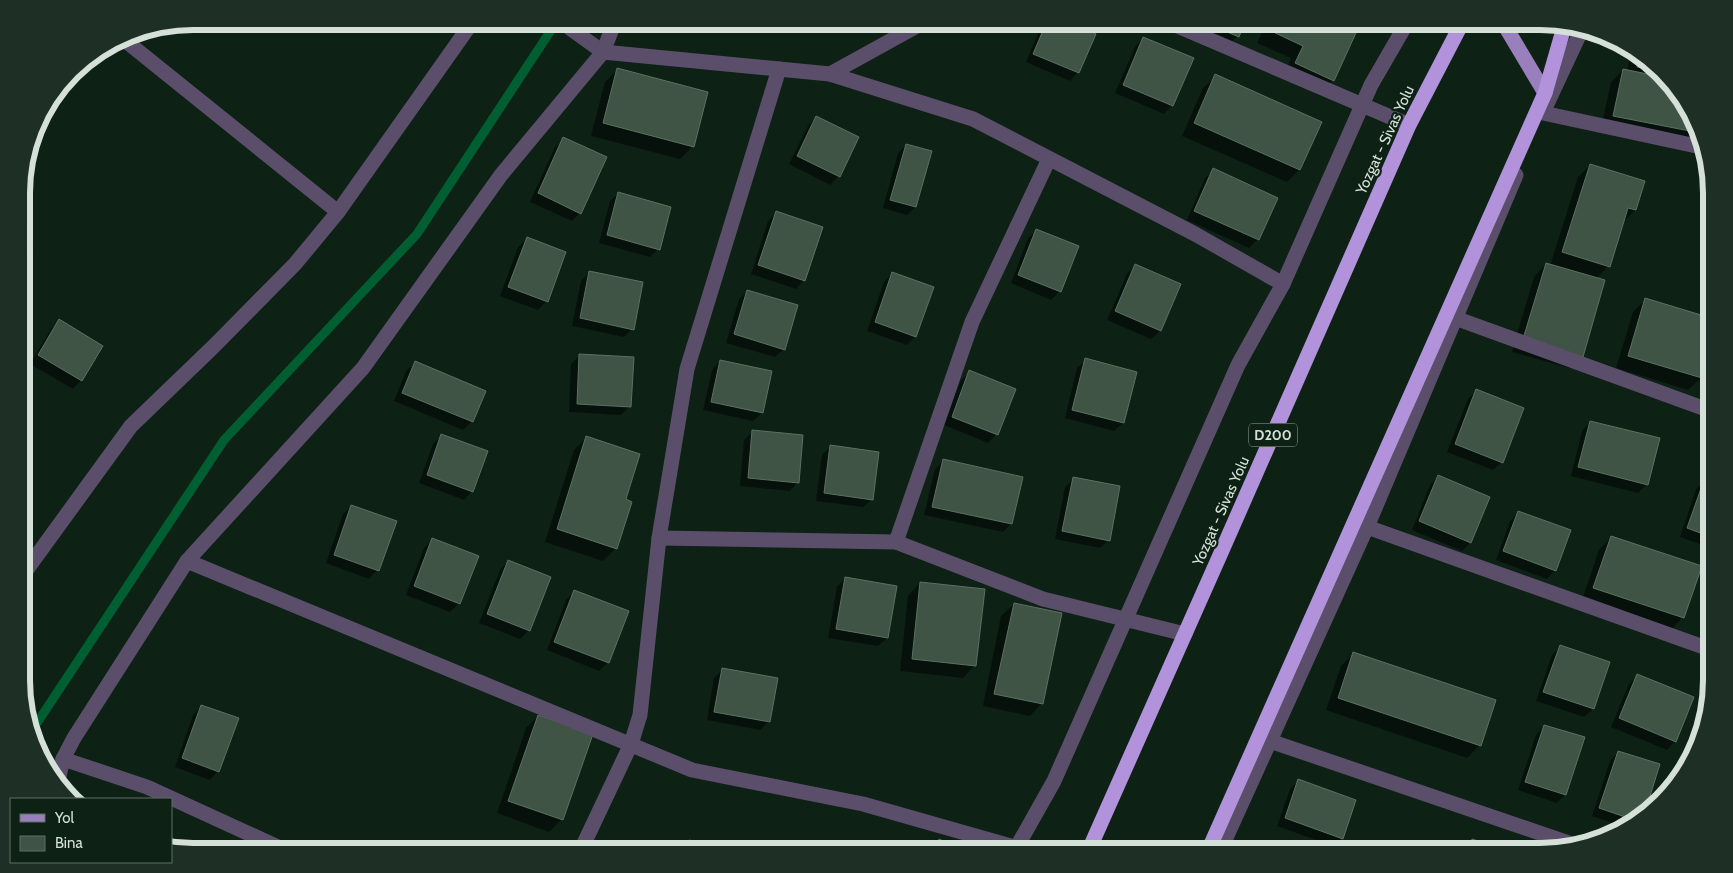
<svg xmlns="http://www.w3.org/2000/svg" width="1733" height="873" font-family="Cabin,sans-serif">
  <rect width="100%" height="100%" fill="#0e2115"/>
  <g fill="#0007">
    <path d="M851,21H869L854,28Z"/>
    <path d="M1045,21H1063L1078,72L1070,81L1026,62L1042,24Z"/>
    <path d="M1183,21H1244L1237,36L1229,45Z"/>
    <path d="M1267,21H1350L1333,80L1321,93L1284,75L1291,58L1257,43Z"/>
    <path d="M1143,38L1172,105L1164,114L1115,93L1135,47Z"/>
    <path d="M1631,51L1677,89L1700,146L1601,128L1611,82L1623,70L1627,71Z"/>
    <path d="M617,70L693,146L680,159L591,136L605,82Z"/>
    <path d="M1216,76L1299,170L1287,182L1182,136L1203,88Z"/>
    <path d="M816,117L839,176L830,185L789,164L808,126Z"/>
    <path d="M564,139L580,213L572,221L530,202L555,147Z"/>
    <path d="M906,145L915,207L907,215L883,208L898,153Z"/>
    <path d="M1590,165L1635,210L1622,223L1608,266L1596,279L1582,356L1569,368L1512,352L1534,277L1546,264L1550,266L1578,177Z"/>
    <path d="M1214,170L1258,239L1249,248L1187,220L1205,178Z"/>
    <path d="M619,193L658,249L650,257L599,243L610,201Z"/>
    <path d="M776,213L804,280L796,289L751,274L768,221Z"/>
    <path d="M1037,230L1060,291L1051,300L1011,283L1028,238Z"/>
    <path d="M527,239L547,301L538,310L500,296L518,247Z"/>
    <path d="M1136,265L1179,285L1160,331L1151,339L1107,320L1127,274Z"/>
    <path d="M590,272L632,329L624,337L572,326L581,281Z"/>
    <path d="M892,274L915,337L907,345L867,331L884,282Z"/>
    <path d="M748,291L784,349L775,357L726,343L739,299Z"/>
    <path d="M1645,300L1701,378L1688,390L1616,368L1633,312Z"/>
    <path d="M59,321L81,380L73,389L30,364L51,329Z"/>
    <path d="M580,355L630,406L621,415L569,412L571,364Z"/>
    <path d="M1086,360L1136,373L1123,423L1114,431L1065,418L1077,368Z"/>
    <path d="M720,361L762,413L753,421L703,410L712,370Z"/>
    <path d="M415,363L484,392L471,422L463,430L394,401L406,371Z"/>
    <path d="M970,372L1014,389L997,434L988,443L944,425L961,380Z"/>
    <path d="M1476,391L1502,462L1493,470L1447,452L1468,399Z"/>
    <path d="M1590,422L1647,484L1638,493L1571,476L1582,431Z"/>
    <path d="M753,431L798,482L790,491L740,486L744,440Z"/>
    <path d="M441,436L472,491L464,500L419,483L433,444Z"/>
    <path d="M586,438L624,500L616,548L603,561L545,542L574,450Z"/>
    <path d="M831,446L872,499L863,507L816,501L822,455Z"/>
    <path d="M943,461L1011,524L1003,532L924,515L935,469Z"/>
    <path d="M1438,477L1470,543L1462,551L1412,530L1430,485Z"/>
    <path d="M1074,478L1109,540L1100,548L1055,539L1065,487Z"/>
    <path d="M1705,481L1711,483V548L1680,537L1696,489Z"/>
    <path d="M352,506L377,570L369,579L326,563L343,514Z"/>
    <path d="M1518,513L1555,570L1547,579L1496,560L1510,521Z"/>
    <path d="M1611,537L1683,617L1671,630L1582,600L1599,550Z"/>
    <path d="M433,539L459,603L450,612L406,595L424,548Z"/>
    <path d="M508,561L529,630L520,639L479,623L500,570Z"/>
    <path d="M845,578L887,638L878,646L828,638L837,587Z"/>
    <path d="M920,583L975,665L963,678L900,671L908,596Z"/>
    <path d="M574,592L608,662L599,671L547,650L566,600Z"/>
    <path d="M1014,604L1042,703L1030,716L983,706L1001,616Z"/>
    <path d="M1560,647L1608,663L1593,709L1584,717L1536,701L1552,655Z"/>
    <path d="M1353,654L1480,745L1467,758L1326,710L1341,666Z"/>
    <path d="M723,669L769,721L760,730L707,720L714,678Z"/>
    <path d="M1638,675L1675,741L1667,750L1611,727L1629,684Z"/>
    <path d="M201,707L218,771L210,780L175,767L193,715Z"/>
    <path d="M538,716L562,819L549,832L497,813L526,728Z"/>
    <path d="M1544,726L1565,795L1557,803L1518,790L1536,735Z"/>
    <path d="M1618,752L1659,765L1642,815L1635,823L1624,827L1592,816L1610,761Z"/>
    <path d="M1299,780L1342,838L1333,846L1277,826L1290,789Z"/>
    <path d="M940,840L965,852H928Z"/>
    <path d="M1472,840L1505,851H1463Z"/>
    <path d="M689,842L732,852H680Z"/>
  </g>
  <g fill="none" stroke-linecap="round" stroke-linejoin="round">
    <path stroke="#005f32" stroke-width="9" d="M33,729L224,440L417,234L557,21"/>
  </g>
  <g fill="#3f5445" stroke="#5b7161">
    <path d="M1047,21H1067L1096,34L1079,73L1033,54Z"/>
    <path d="M1201,21H1245L1239,37Z"/>
    <path d="M1273,21H1353L1360,24L1334,81L1295,63L1303,46L1269,30Z"/>
    <path d="M1143,37L1194,58L1173,106L1123,85Z"/>
    <path d="M1639,58L1654,70L1637,67Z"/>
    <path d="M617,68L708,92L694,147L603,123Z"/>
    <path d="M1623,69L1662,77L1677,89L1695,132L1613,116Z"/>
    <path d="M1215,74L1322,122L1300,170L1194,123Z"/>
    <path d="M816,116L859,137L840,177L797,156Z"/>
    <path d="M563,137L607,157L581,214L538,193Z"/>
    <path d="M906,144L932,151L916,207L890,200Z"/>
    <path d="M1590,164L1645,181L1636,210L1628,208L1610,267L1562,252Z"/>
    <path d="M1213,168L1278,198L1259,240L1194,211Z"/>
    <path d="M618,192L671,207L660,250L607,235Z"/>
    <path d="M776,211L823,227L805,281L758,265Z"/>
    <path d="M1036,229L1079,246L1061,292L1018,275Z"/>
    <path d="M527,237L566,252L548,302L508,287Z"/>
    <path d="M1546,263L1605,280L1583,357L1523,339Z"/>
    <path d="M1135,264L1181,284L1161,331L1115,311Z"/>
    <path d="M589,271L643,282L634,330L580,318Z"/>
    <path d="M892,272L934,287L916,337L875,322Z"/>
    <path d="M747,290L798,305L785,350L734,334Z"/>
    <path d="M1645,298L1711,318V348L1702,378L1628,356Z"/>
    <path d="M59,319L103,346L82,381L38,355Z"/>
    <path d="M579,354L634,357L631,407L577,404Z"/>
    <path d="M1085,358L1137,372L1124,423L1072,410Z"/>
    <path d="M720,360L772,371L763,413L711,402Z"/>
    <path d="M415,361L486,391L473,422L402,393Z"/>
    <path d="M969,370L1016,389L998,435L952,417Z"/>
    <path d="M1476,389L1524,408L1503,463L1455,444Z"/>
    <path d="M1590,421L1660,438L1648,485L1578,467Z"/>
    <path d="M752,430L803,435L799,483L748,478Z"/>
    <path d="M441,434L488,451L473,492L427,475Z"/>
    <path d="M586,436L640,454L626,499L632,502L617,549L557,529Z"/>
    <path d="M830,445L879,452L873,500L824,493Z"/>
    <path d="M943,459L1023,477L1012,524L932,507Z"/>
    <path d="M1438,475L1490,497L1471,543L1419,521Z"/>
    <path d="M1073,477L1120,486L1110,541L1062,531Z"/>
    <path d="M1704,480L1711,482V537L1687,528Z"/>
    <path d="M351,505L397,521L379,571L334,555Z"/>
    <path d="M1518,511L1571,530L1556,571L1503,551Z"/>
    <path d="M1611,536L1702,566L1684,618L1593,588Z"/>
    <path d="M432,538L479,556L460,604L414,586Z"/>
    <path d="M508,560L551,577L530,631L487,614Z"/>
    <path d="M845,577L897,586L888,638L836,629Z"/>
    <path d="M920,582L985,589L976,666L912,659Z"/>
    <path d="M574,590L629,611L609,663L554,642Z"/>
    <path d="M1014,603L1062,613L1043,704L994,694Z"/>
    <path d="M1560,645L1610,662L1594,709L1543,692Z"/>
    <path d="M1353,652L1496,700L1481,746L1338,698Z"/>
    <path d="M722,668L778,678L770,722L714,712Z"/>
    <path d="M1637,674L1694,697L1676,742L1619,718Z"/>
    <path d="M201,705L239,718L219,772L182,758Z"/>
    <path d="M538,715L593,734L563,820L508,801Z"/>
    <path d="M1544,725L1585,737L1566,795L1525,782Z"/>
    <path d="M1618,751L1660,764L1645,812L1637,821L1599,808Z"/>
    <path d="M1298,779L1356,800L1343,839L1285,818Z"/>
    <path d="M939,839L968,852H934Z"/>
    <path d="M1472,839L1509,851H1468Z"/>
    <path d="M689,840L737,852H686Z"/>
  </g>
  <g fill="none" stroke-linecap="round" stroke-linejoin="round">
    <g stroke="#5a4e6b" stroke-width="15">
      <path d="M564,21L571,29L603,52L830,74L973,119L1195,234L1283,284"/>
      <path d="M1166,21L1409,125"/>
      <path d="M122,38L338,212"/>
      <path d="M126,41L142,31"/>
      <path d="M830,74L926,21"/>
      <path d="M1544,103L1543,113L1701,147"/>
      <path d="M1546,106L1581,31"/>
      <path d="M1455,318L1711,411"/>
      <path d="M1367,527L1712,650"/>
      <path d="M659,538L896,542L1043,599L1185,634"/>
      <path d="M896,542L972,322L1049,159"/>
      <path d="M187,561L692,770L863,804L1032,852"/>
      <path d="M22,576L131,426L213,347L295,264L338,212L473,21"/>
      <path d="M1270,741L1572,844"/>
      <path d="M63,759L147,787L289,852"/>
      <path d="M57,785L63,759L74,738L187,561L363,368L501,175L603,52L615,21"/>
      <path d="M1220,851L1367,527L1516,175"/>
      <path d="M580,852L631,744L640,715L659,538L687,369L779,69"/>
      <path d="M1014,852L1054,781L1238,365L1283,284L1371,85L1408,21"/>
    </g>
    <path stroke="#997fbb" stroke-width="15" d="M1502,21L1545,93"/>
    <g stroke="#b293db" stroke-width="15">
      <path d="M1208,851L1545,93L1564,27"/>
      <path d="M1088,852L1220,555L1409,125L1463,21"/>
    </g>
  </g>
  <g text-anchor="middle" dominant-baseline="central" stroke-width="4.5" stroke-linejoin="round" paint-order="stroke">
    <rect fill="#0e2115" stroke="#99a79e" stroke-width="1" x="1249" y="423.5" width="48" height="23" rx="4"/>
    <g font-size="14" font-weight="bold" fill="#d5e1d8">
      <text x="1273" y="435">D200</text>
    </g>
    <g font-size="15" fill="#d5e1d8" stroke="#0e2115">
      <text transform="translate(1385 140) rotate(-65)">Yozgat - Sivas Yolu</text>
      <text transform="translate(1221 511) rotate(-66)">Yozgat - Sivas Yolu</text>
    </g>
  </g>
  <path d="M0 0H1733V873H0ZM193 30H1540A163 163 0 0 1 1703 193V680A163 163 0 0 1 1540 843H193A163 163 0 0 1 30 680V193A163 163 0 0 1 193 30Z" fill="#1e3025" fill-rule="evenodd"/>
  <path fill="none" stroke="#d5e1d8" stroke-width="6" d="M193 30H1540A163 163 0 0 1 1703 193V680A163 163 0 0 1 1540 843H193A163 163 0 0 1 30 680V193A163 163 0 0 1 193 30Z"/>
  <rect x="10" y="798" width="162" height="65" fill="#0e2115" stroke="#5e6e63"/>
  <rect x="20" y="814" width="25" height="8" fill="#997fbb" stroke="#5e6e63"/>
  <text x="55" y="823" font-size="15" fill="#d5e1d8">Yol</text>
  <rect x="20" y="836" width="25" height="15" fill="#3f5445" stroke="#5e6e63"/>
  <text x="55" y="848" font-size="15" fill="#d5e1d8">Bina</text>
</svg>
